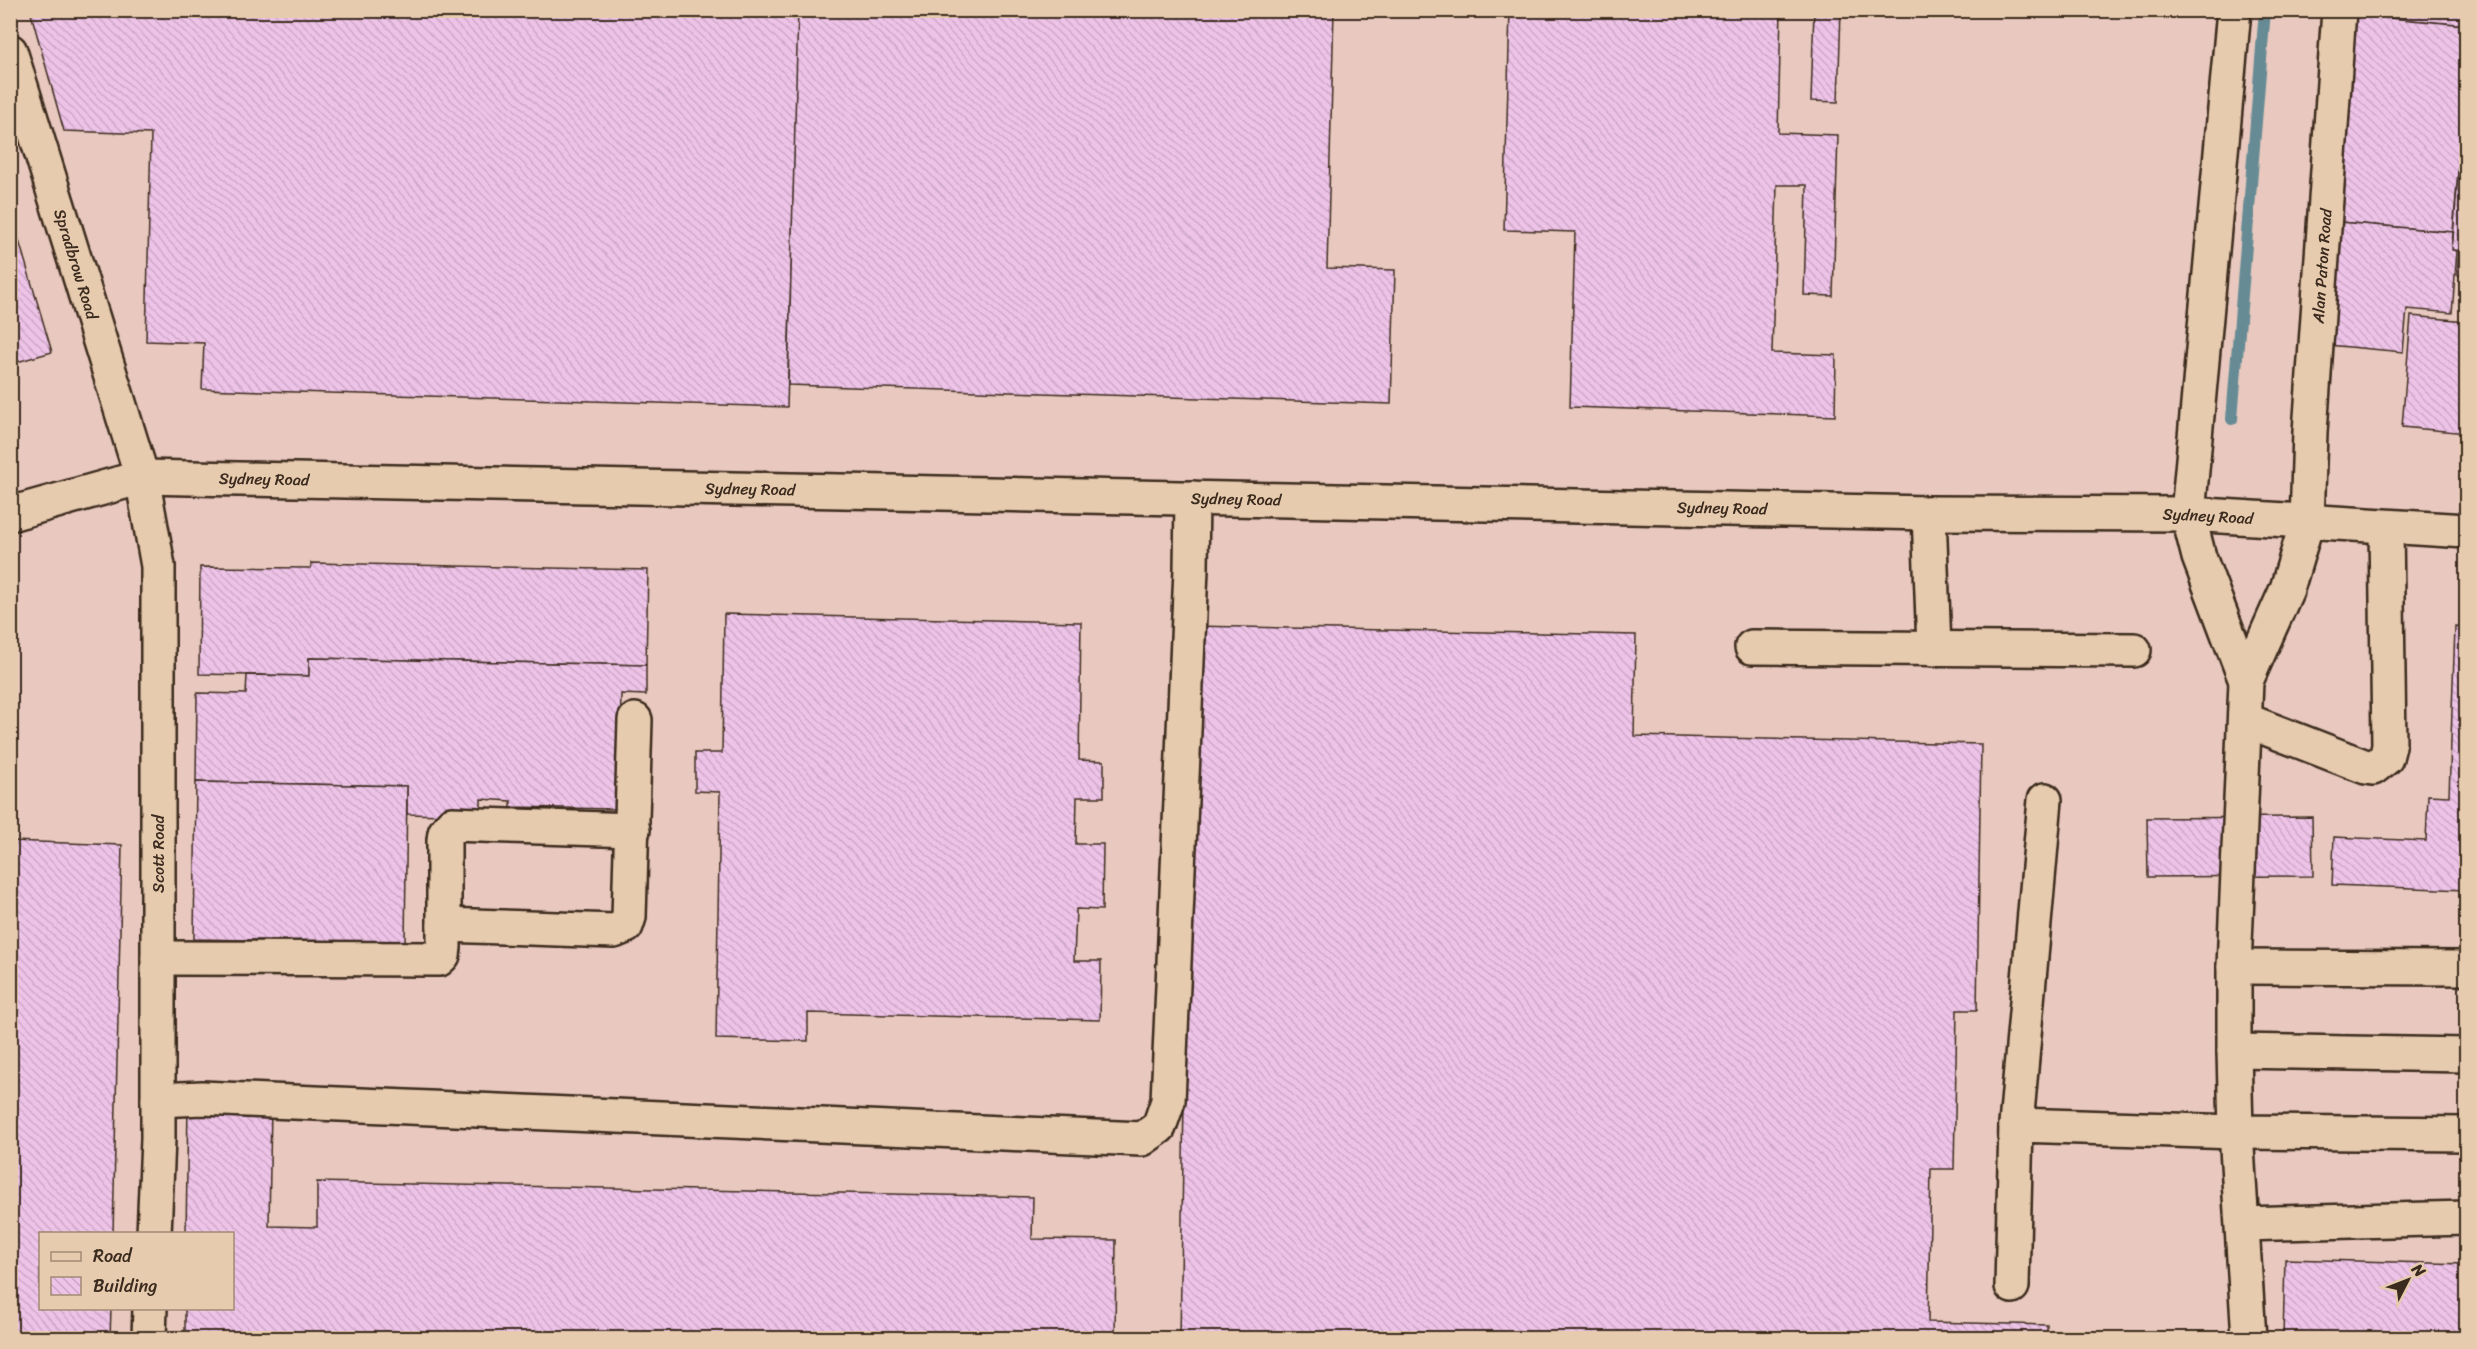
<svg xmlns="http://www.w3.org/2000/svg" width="2477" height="1349" font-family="Sriracha,sans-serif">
  <defs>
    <pattern id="building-back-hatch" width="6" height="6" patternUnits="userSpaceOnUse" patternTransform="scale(1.5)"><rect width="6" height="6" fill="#eec3e8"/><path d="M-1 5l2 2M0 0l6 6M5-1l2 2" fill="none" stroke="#cda8c7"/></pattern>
  </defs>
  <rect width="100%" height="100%" fill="#e9c9bf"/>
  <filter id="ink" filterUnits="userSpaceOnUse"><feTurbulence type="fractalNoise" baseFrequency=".0167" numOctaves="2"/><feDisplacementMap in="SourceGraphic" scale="12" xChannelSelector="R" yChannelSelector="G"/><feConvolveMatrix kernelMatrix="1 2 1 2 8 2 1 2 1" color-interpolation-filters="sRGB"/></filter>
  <g filter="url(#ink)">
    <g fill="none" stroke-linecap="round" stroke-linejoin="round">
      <path stroke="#668b94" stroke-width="12" d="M2232,419L2265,10"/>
    </g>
    <g fill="url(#building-back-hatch)" stroke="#3b2a1e" stroke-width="1.5">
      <path d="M30,10L155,13V10H799L787,407L202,389L204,343L146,341L151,134L64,131Z"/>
      <path d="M798,10H1334L1327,268L1395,270L1391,404L788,385Z"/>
      <path d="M1510,10H1781L1778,133L1838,135L1833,296L1804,295L1807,185H1777L1772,353L1836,355L1835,416L1570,407L1575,232L1504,230Z"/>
      <path d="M1814,10H1841L1838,102L1811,101Z"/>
      <path d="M2357,10H2466V25L2356,15Z"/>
      <path d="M2356,15L2466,25V75L2453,232L2339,222Z"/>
      <path d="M2466,75V251L2452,250Z"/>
      <path d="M2339,222L2453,232L2452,250L2457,251L2452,313L2407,309L2403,352L2328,345Z"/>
      <path d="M17,234L52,352L10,364V236Z"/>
      <path d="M2459,250L2466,251V276L2457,275Z"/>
      <path d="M2411,316L2466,321V433L2402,427Z"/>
      <path d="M311,563L648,570L646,665L309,658V676L199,674L200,567L311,568Z"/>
      <path d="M724,614L1081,622L1079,760L1104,761V797H1077L1076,844H1103L1102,910L1076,909L1074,961H1101L1100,1020L808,1013V1041L716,1039L720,792L695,791V753H722Z"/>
      <path d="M1192,626L1636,635L1634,736L1981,744L1977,1010H1957L1954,1169H1931L1928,1322L2047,1325V1338H1180Z"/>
      <path d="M2455,627L2466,628V890L2332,885L2334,837L2426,841L2428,795L2449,796Z"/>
      <path d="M309,658L646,665V695L621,694L619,780H616L615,809L511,807V801L481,799V816L407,814V786L196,782L197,693L246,694L247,675L309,676Z"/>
      <path d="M196,782L407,786L405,943L194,939Z"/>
      <path d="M2312,817L2313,876L2148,877L2147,818Z"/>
      <path d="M10,841L122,845L113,1234H40V1308H111L110,1338H10Z"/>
      <path d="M188,1104L271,1106L269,1226L317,1227V1182L1033,1197L1032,1239L1116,1240L1115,1338H185V1308H232V1234H186Z"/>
      <path d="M2285,1259L2466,1264V1338H2283Z"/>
    </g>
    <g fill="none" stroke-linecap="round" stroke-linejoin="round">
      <g stroke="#3b2a1e" stroke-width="38">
        <g id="minor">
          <path d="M2234,10L2188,514L2199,557L2246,681L2234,967V1051L2236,1132L2249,1338"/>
          <path d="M10,51L142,477L158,566V1139L154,1234"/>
          <path d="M1929,513L1934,649"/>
          <path d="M1752,647L2134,650"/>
          <path d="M2246,681L2287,589L2307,522L2310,432L2339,10"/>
          <path d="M2245,720L2366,767L2373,768L2386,758L2389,746L2386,527"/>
          <path d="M444,925L614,931L626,926L629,917L635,720"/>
          <path d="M158,958L439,959L443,955L444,947V840L445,833L452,824L633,830"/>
          <path d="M2234,967L2466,968"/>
          <path d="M2234,1051L2466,1055"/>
          <path d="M158,1100L202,1098L1142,1139L1159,1127L1168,1101L1191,569L1192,498"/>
          <path d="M2016,1125L2045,800"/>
          <path d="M2243,1224L2466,1218"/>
          <path d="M2012,1286L2016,1125L2236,1132L2466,1134"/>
          <path d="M149,1338L150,1308"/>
        </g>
      </g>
      <g stroke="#3b2a1e" stroke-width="38">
        <path id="major" d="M10,514L142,477L1929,513L2188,514L2466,531"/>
      </g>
      <use href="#minor" stroke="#e7cbae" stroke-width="33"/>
      <use href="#major" stroke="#e7cbae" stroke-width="33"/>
    </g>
  </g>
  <g text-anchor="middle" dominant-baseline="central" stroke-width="6" stroke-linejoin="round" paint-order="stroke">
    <g font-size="16" fill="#3b2a1e" stroke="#e7cbae">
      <text transform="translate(76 264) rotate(73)">Spradbrow Road</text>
      <text transform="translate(2322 266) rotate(-86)">Alan Paton Road</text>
      <text transform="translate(264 479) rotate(1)">Sydney Road</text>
      <text transform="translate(750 489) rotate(1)">Sydney Road</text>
      <text transform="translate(1236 499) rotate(1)">Sydney Road</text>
      <text transform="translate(1722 508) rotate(1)">Sydney Road</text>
      <text transform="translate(2208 516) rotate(3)">Sydney Road</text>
      <text transform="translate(158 854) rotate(-90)">Scott Road</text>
    </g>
  </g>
  <rect width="2477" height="1349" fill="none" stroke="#e7cbae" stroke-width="36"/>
  <rect x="18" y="18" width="2441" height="1313" fill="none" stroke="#3b2a1e" stroke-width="2" filter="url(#ink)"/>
  <rect x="39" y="1232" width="195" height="78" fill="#e7cbae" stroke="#a28b74" stroke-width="1.5"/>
  <rect x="51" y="1252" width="30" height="9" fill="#e7cbae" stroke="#a28b74" stroke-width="1.5"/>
  <text x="93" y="1262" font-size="18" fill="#3b2a1e">Road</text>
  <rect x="51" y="1277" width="30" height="18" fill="url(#building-back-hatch)" stroke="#a28b74" stroke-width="1.5"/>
  <text x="93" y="1292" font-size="18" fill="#3b2a1e">Building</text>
  <g transform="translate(2408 1280) rotate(48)" stroke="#e7cbae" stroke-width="4.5" paint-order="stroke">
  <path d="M0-4.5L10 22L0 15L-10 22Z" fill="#3b2a1e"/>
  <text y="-9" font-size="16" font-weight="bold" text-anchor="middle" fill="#3b2a1e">N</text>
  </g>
</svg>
